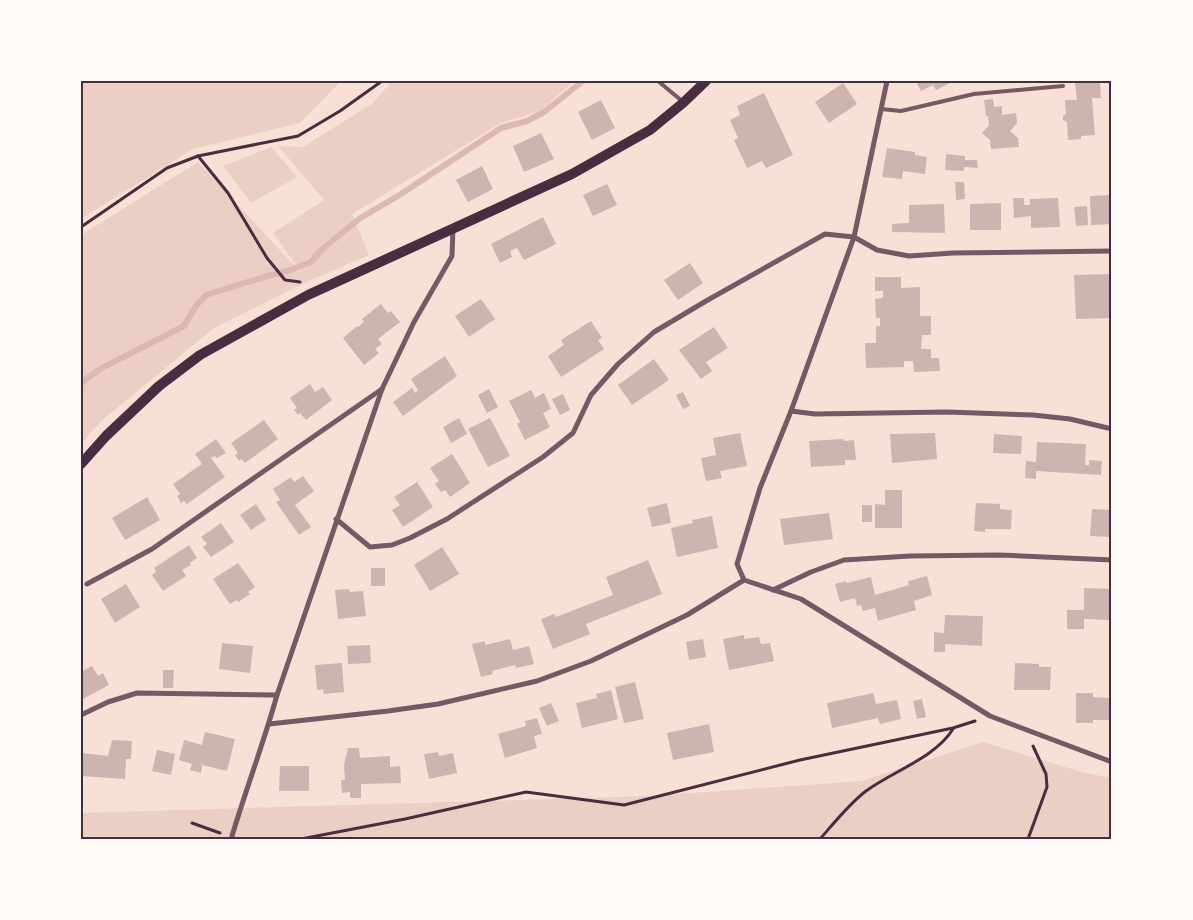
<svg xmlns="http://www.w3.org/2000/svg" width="1193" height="920" font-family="Ubuntu,sans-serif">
  <rect width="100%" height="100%" fill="#f7e1d7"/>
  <g fill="#ebcfc5">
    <path d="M81,81H341L300,123L193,149L81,219Z"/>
    <path d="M392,81H574L540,111L501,123L352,214L369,255L309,281L214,328L100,422L81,444V235L198,162L304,276L273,233L324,200L278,146L303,147L373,103Z"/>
    <path d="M271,147L297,177L251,203L223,166Z"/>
    <path d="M983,742L1085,773L1112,778V839H81V813L649,796L861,781Z"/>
  </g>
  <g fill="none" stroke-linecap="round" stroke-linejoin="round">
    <path stroke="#dcb8b0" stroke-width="6" d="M81,383L100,369L184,326L196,306L206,295L267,276L288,271L311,262L321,250L359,219L401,194L501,128L527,121L544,112L583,81"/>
  </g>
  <g fill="#ccb4b1">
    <path d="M916,81H949L950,83L936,90L933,85L921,91Z"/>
    <path d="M1075,81H1100L1101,98H1092L1095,135L1081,136V139L1068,140L1067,122L1063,120V116L1066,114L1065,100H1077Z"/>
    <path d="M843,83L857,104L829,123L815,102Z"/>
    <path d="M764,93L793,155L766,168L762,161L747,168L734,140L738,138L730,120L740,115L737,106Z"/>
    <path d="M993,99L994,107L1002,106V115L1016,113L1017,123L1010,131L1018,138L1019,147L991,149L990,140L982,133L989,125L988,116H986L984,100Z"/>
    <path d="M601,100L615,128L592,140L578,112Z"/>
    <path d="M541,133L554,159L524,172L513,146Z"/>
    <path d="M887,148L915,152V155L927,157L925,174L903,171L902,179L882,177Z"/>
    <path d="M946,154L965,156V160H977L978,168L964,167V171L945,170Z"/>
    <path d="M482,166L493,189L468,202L456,180Z"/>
    <path d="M955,182H964L965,199L956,200Z"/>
    <path d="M607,184L617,205L593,216L583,195Z"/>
    <path d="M1112,195V224L1091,225L1090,196Z"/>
    <path d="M1013,198H1024V205H1030V199L1058,198L1060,227L1031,228V216L1014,218Z"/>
    <path d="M1001,203V230H970V204Z"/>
    <path d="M944,204L945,233L892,232V224L909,223V205Z"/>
    <path d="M1087,206L1088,225L1076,226L1074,207Z"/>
    <path d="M543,217L556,244L524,260L517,248L510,251L512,257L500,263L491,244Z"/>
    <path d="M690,263L703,283L678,300L664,280Z"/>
    <path d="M1109,274L1111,318L1076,319L1074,275Z"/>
    <path d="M875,277H901V288L920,287V316H931V335H922L921,349H931V358H939L940,371L914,372L913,361H904V367L866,368L865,343H876V326H880V318H876L875,299L883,298V291H875Z"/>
    <path d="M481,299L495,319L469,337L455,316Z"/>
    <path d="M381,304L388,313L391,311L400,322L378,339L382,344L375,349L379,353L364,365L343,338L357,326L358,327L364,322L362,319Z"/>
    <path d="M591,321L602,338L598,340L604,349L561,377L548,356L564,345L561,340Z"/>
    <path d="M714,327L728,348L706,362L712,371L701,379L679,350Z"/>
    <path d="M445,356L457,376L403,416L393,402L412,388L415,393L418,390L411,379Z"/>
    <path d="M654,359L669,380L632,405L618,385Z"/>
    <path d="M310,384L315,392L323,387L332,400L306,420L300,413L298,415L294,410L297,408L290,398Z"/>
    <path d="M489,389L498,407L487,413L478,395Z"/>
    <path d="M531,390L535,398L544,393L551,409L543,413L550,427L525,440L517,424L520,422L509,401Z"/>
    <path d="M683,392L690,406L683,409L676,395Z"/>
    <path d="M563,394L570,410L560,415L552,399Z"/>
    <path d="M459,418L467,434L451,443L443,427Z"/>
    <path d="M490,418L510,456L488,467L468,429Z"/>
    <path d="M264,420L278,439L245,463L242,459L239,461L235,455L238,453L231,443Z"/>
    <path d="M740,433L747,466L720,471L722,478L706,481L701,458L716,455L713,438Z"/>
    <path d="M935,433L937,459L892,463L890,434Z"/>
    <path d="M994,434L1022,436L1021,454L993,453Z"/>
    <path d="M216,439L226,453L217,458L215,456L211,458L225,477L187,504L184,501L181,503L177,496L180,494L173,484L202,464L195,454Z"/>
    <path d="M843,439L844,441L854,440L856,460H845V465L811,467L809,441Z"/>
    <path d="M1037,442L1086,444L1085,465H1089V460L1102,461L1101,475L1036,471V479L1025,478L1026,461L1036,462Z"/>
    <path d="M452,454L470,483L450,497L445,490L441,492L435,484L439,481L430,468Z"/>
    <path d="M303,476L314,491L295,505L311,527L299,535L276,502L280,500L273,489L291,477L294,482Z"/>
    <path d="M417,482L433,507L403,527L392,510L400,505L394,497Z"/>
    <path d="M885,490H902V528H875V504L885,505Z"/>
    <path d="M147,497L160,520L125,540L112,518Z"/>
    <path d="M667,503L671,523L652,527L647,508Z"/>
    <path d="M976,503L1000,504V509L1012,510L1011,529H985V532L974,531Z"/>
    <path d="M256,504L266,520L251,530L240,515Z"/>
    <rect x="862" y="505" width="10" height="17"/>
    <path d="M1092,509L1112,510V537L1090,536Z"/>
    <path d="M829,513L833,539L784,545L780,519Z"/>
    <path d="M712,516L718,548L677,557L671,528L693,523L692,520Z"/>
    <path d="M221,523L234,542L211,557L203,547L207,544L201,537Z"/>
    <path d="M189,545L197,558L190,563L191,565L182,570L186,576L163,591L152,575L156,572L154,568Z"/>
    <path d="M442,547L459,574L430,591L414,565Z"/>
    <path d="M648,560L662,594L586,624L590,634L553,649L541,619L554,614L556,617L613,595L606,577Z"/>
    <path d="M238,563L255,587L248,592L250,594L238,602L237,600L230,604L213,579Z"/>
    <rect x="371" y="568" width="14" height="18"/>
    <path d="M927,576L932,595L914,601L916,610L878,621L875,608L863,611L861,605L857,606L855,598L840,602L835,584L846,581L847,583L871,577L875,595L909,585L908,581Z"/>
    <path d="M126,584L140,607L115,623L101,599Z"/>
    <path d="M1084,588L1112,589V620L1084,619V629H1067V610H1084Z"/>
    <path d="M349,589L350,592L363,591L366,616L338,619L335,590Z"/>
    <path d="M945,615L983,616L982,646L945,644V652H934V632L944,633Z"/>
    <path d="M744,635V639L759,637L761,644L770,643L774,661L729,670L723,639Z"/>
    <path d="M510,639L513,650L529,646L534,664L516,668L515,665L492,671L493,674L481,677L472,644L485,641V645Z"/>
    <path d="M703,639L706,657L689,660L686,642Z"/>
    <path d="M222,643L253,646L250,673L219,669Z"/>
    <path d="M370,645L371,663L348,664L347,646Z"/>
    <path d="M342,663L344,692L324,694L323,689L317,690L315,665Z"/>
    <path d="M1015,663L1039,664V667H1051L1050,690H1014Z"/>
    <path d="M92,666L98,676L103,673L109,685L81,700V672Z"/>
    <path d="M163,670H174L173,688H163Z"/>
    <path d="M635,682L644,719L624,723L615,687Z"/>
    <path d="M611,690L618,719L582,728L576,703L597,698L596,694Z"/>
    <path d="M873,693L876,704L897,700L901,719L880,724L878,718L832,728L827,703Z"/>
    <path d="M1076,693H1093V697L1112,698V720H1093V723H1076Z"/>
    <path d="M922,699L926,717L917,719L913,701Z"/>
    <path d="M551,703L559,721L547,726L539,708Z"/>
    <path d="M537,718L542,734L534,736L537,748L505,758L498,734L526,726L525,721Z"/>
    <path d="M709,724L714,752L673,760L667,733Z"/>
    <path d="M205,732L235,739L227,771L202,765L201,773L190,770L192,764L179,760L184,740L202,745Z"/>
    <path d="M112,740L132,741L131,759H126L125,779L81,776V753L108,756Z"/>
    <path d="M348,748H359L360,758L390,756V767L400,766L401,783L361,784V798H350V792L342,793L341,780H345L344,765Z"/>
    <path d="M157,750L175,754L171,775L152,771Z"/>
    <path d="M438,752L439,756L453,753L457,773L429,779L424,754Z"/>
    <path d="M280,766H309V791H279Z"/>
  </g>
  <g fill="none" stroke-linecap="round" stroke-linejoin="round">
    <g stroke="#4a2c40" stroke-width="3">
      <path d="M198,156L228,193L267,258L285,280L300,282"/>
      <path d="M81,227L167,168L198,156L298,136L340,111L382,81"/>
      <path d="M192,823L220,833"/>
      <path d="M301,839L405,819L526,792L624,805L800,760L953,728L975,721"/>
      <path d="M820,839C834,823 849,804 866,791C893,771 935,758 953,729"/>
      <path d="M1028,839L1047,787L1046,774L1033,746"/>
    </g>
    <g stroke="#755966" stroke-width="4">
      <path d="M658,81L682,101"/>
      <path d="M881,109L901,111L974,94L1063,86"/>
    </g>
    <g stroke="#755966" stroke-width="5">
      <path d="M887,81L854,237L791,411L760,488L737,564L744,580L801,599L990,716L1112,762"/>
      <path d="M791,411L815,414L947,412L1033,415L1070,419L1112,429"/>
      <path d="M336,519L370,547L392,545L410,538L447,519L543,457L573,433L591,395L618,364L654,332L706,301L825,234L854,237L877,250L909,256L953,253L1112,251"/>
      <path d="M87,584L152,549L382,389L414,322L452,256L453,228"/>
      <path d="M773,590L811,572L844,560L910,556L1000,555L1112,560"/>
      <path d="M81,715L108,702L137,693L277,695"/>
      <path d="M269,724L388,711L438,704L537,681L591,661L687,615L744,580"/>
      <path d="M232,836C246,789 264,742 277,695L382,389"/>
    </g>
    <path stroke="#4a2c40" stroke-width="10" d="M81,464L106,436L159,386L200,355L308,295L572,174L650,130L683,103L706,81"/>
  </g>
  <rect width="1193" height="920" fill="none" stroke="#fffaf5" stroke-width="165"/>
  <rect x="82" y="82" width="1028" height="756" fill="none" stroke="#4a2c40" stroke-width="2"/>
</svg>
